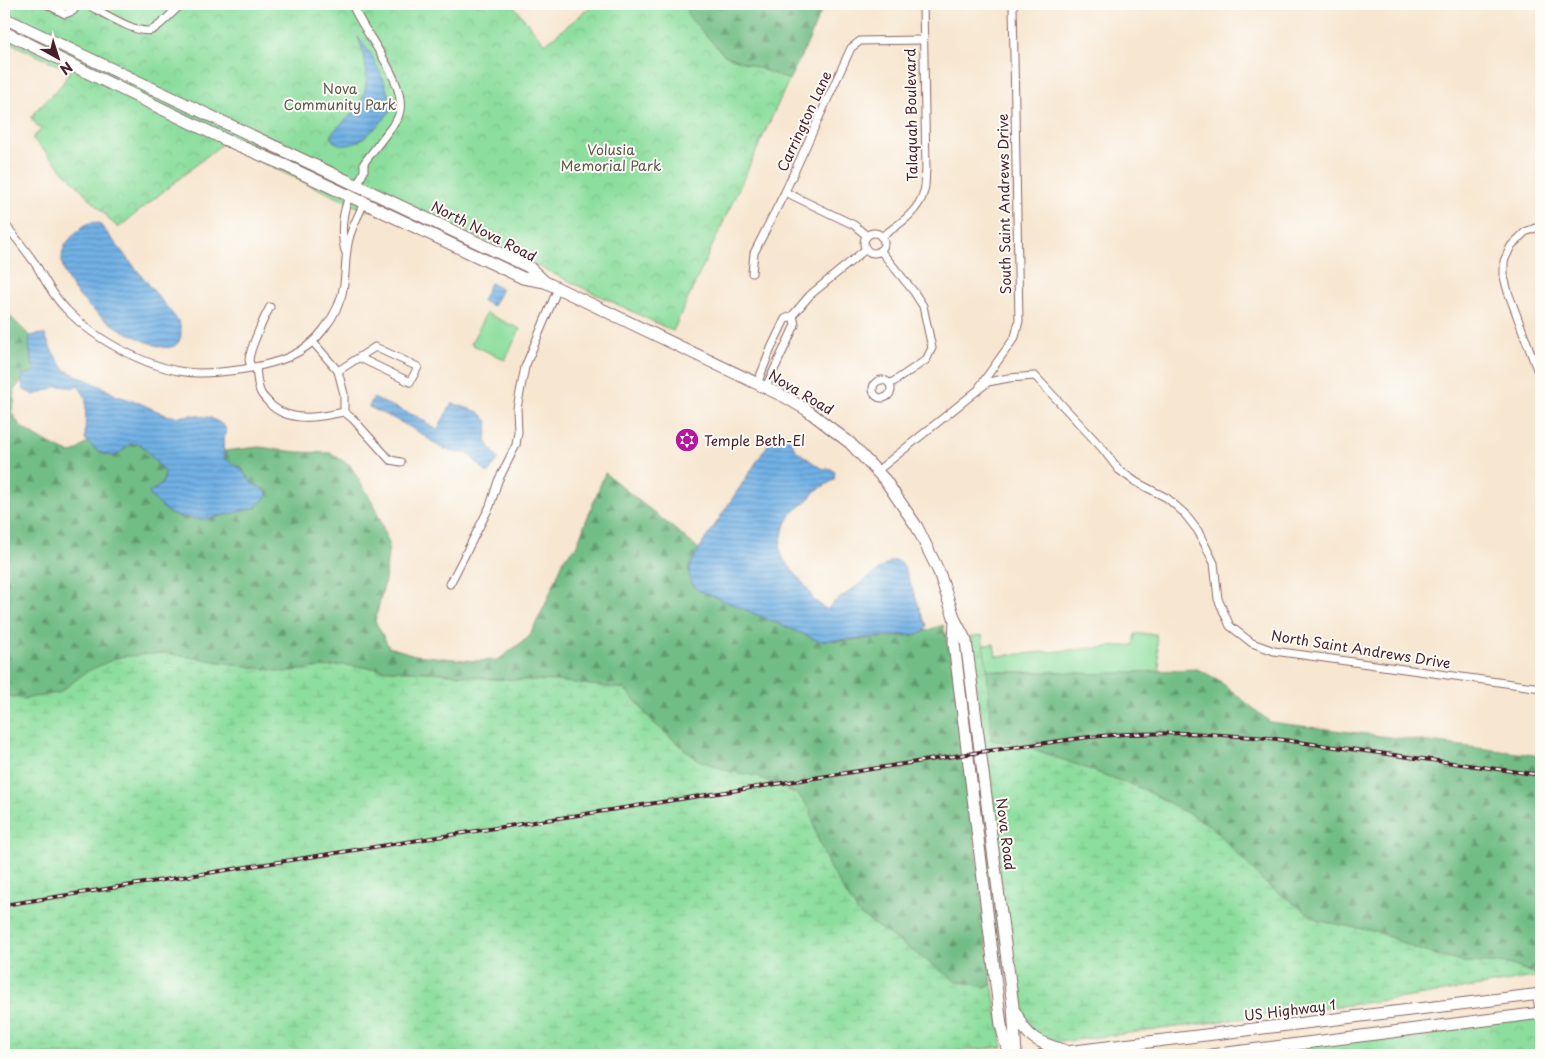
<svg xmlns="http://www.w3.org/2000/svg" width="1545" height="1059" font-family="'Playpen Sans',sans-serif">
  <defs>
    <pattern id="forest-firs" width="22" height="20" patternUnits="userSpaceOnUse" patternTransform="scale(1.25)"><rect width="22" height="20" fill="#71bd85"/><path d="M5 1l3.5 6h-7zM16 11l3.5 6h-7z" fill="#5f996d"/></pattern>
    <pattern id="wetland-marsh" width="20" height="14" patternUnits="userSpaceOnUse" patternTransform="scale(1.25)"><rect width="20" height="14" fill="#8cde9e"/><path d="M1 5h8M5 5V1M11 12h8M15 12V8" fill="none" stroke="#7abe88"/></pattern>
    <pattern id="park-crowns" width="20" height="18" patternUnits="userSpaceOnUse" patternTransform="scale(1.25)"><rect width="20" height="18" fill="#8cde9e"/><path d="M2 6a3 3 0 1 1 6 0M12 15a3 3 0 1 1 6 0" fill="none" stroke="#7abe88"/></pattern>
    <pattern id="water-rules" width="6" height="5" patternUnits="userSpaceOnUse" patternTransform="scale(1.25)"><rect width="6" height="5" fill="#71b1e5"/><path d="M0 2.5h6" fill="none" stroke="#5f8fba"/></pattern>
  </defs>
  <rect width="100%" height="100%" fill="#fdfcf7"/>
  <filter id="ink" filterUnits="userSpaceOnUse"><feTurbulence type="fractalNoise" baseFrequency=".02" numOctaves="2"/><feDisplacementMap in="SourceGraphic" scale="10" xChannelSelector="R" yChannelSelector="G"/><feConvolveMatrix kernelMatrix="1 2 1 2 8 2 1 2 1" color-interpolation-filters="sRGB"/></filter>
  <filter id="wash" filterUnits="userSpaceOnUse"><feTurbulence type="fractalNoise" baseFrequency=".0096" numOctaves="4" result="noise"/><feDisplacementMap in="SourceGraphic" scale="20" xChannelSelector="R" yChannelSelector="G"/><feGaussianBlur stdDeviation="1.12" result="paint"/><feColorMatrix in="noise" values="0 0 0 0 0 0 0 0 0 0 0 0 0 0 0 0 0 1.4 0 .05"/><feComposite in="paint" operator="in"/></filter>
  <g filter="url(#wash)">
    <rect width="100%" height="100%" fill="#f7e6d0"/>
    <g fill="#8cde9e" stroke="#6b7e64">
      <path d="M486,313L520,329L505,360L471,344Z"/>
      <path d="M1135,634H1156L1160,671L1097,674L1058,672H1005L987,669L983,645L994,644L996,656L1133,645Z"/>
    </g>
    <g fill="url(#forest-firs)" stroke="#5e6e58">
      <path d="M688,4H824L808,42L789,80L724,55L687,15Z"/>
      <path d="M4,290L10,316L30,336C28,343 31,363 35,370L33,373L27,374L14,390V403L11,412L21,427L51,445L69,453L75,452L88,442C97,451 103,455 116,456L130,444H141L165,473C164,485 159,487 149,492L151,497C158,501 162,509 169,513C193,526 229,513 254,508L265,490L253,484L241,469L224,458L223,451L259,447L296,452L330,453L350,465L374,505L389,543L385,580L375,621L389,647L415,655L474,661L498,660L529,637L545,605L565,557L576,547L605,473L699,549L688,569L836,641L913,635L943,625L954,669L992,984L985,987L956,981L859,914L830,869L816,834L814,824L757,776L731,772L696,759L654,723L625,689L555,681L491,679L441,673L389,670L342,665L283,672L164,653L86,672L59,693L23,699L4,695Z"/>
      <path d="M987,669L1005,672H1059L1097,674L1197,669L1217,679L1270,722L1541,756V975L1508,964L1462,962L1421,951L1378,932L1319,921L1265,883L1211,826L1145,790L1031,748L990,740Z"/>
    </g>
    <g fill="url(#wetland-marsh)" stroke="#6b7e64">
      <path d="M982,635L987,669L991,740L1031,748L1145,790L1211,826L1265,883L1319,921L1378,932L1421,951L1462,962L1508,964L1541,976L1418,996L1052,1043L1034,1035L1016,1006L970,637Z"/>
      <path d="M961,638L1005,977L999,980L957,643Z"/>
      <path d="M164,653L283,672L342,665L389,670L441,673L491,679L555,681L625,689L654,723L696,759L731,772L757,776L798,795L810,809L816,834L830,869L859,914L956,981L985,987L992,984L1003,1047L918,1055H4V695L23,699L59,693L86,672L119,657Z"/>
    </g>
    <g fill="url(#park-crowns)" stroke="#6b7e64">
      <path d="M4,4H512L545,44L594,4H688L687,15L724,55L789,80L673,331L378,190L366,211L222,144L118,228L32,138L41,130L31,118L37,109L62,84L70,71L4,40Z"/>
      <path d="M1541,1014V1055H1213Z"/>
    </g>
    <g fill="url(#water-rules)" stroke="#5e6888">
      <path d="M358,37L372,56L385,84L392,107C386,120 362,143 348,145C342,146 338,144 333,141L331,135C336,127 346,121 353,113C373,90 367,62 358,37Z"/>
      <path d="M92,222L99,223L179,322C182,331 183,344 171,347C163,349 153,344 145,341C131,335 117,328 105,319C84,305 50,271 66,244C72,236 82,225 92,222Z"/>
      <path d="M490,283L502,289L493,306L482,301Z"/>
      <path d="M41,334L45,335L52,351L65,370L104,388L117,396L135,401L166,415L177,417L192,415L211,418L220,423L225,427L226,433L223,439L224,458L241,469L253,484L265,490L268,496L254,508L213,518L199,519L175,516L167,512L155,500L151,497L149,492C159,487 164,485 165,473L141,444H130L116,456C100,455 96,450 85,439L86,398L78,385L75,388L58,386L34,395L24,390L21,381L24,377L22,374L33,373L35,370C31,363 28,343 30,336Z"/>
      <path d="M373,398L420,418L437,430L452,403L479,412L488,421L486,441L498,459L488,474L467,453C438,453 438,443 415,430C400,421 384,414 369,407Z"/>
      <path d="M777,431C793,434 789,442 798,452C800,453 819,467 821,468C828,470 826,466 835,471L834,480L815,491L806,502L792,513L784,527L780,546L781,553L784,560L807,588L813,599L827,610L832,604L891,561C898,559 902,563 905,569L924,620L927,625L924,632L913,635L819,641L696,589C684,572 690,566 699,549Z"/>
    </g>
  </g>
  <g filter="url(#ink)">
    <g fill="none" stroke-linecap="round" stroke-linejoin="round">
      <g stroke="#876565" stroke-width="9">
        <g id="minor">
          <path d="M46,4L65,14L73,11L78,4"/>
          <path d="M86,4C99,10 138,36 152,30C161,26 173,11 182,4"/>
          <path d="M352,4C363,34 416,90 396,121L364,163V171L357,186"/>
          <path d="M785,192L854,225L867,236"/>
          <path d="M4,223C15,237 26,250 36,265C45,280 53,296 66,309C96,341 155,373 200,373C215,373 231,371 245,369C277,363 304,356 324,329C334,316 342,300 344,284C346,269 345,254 349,239C352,226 360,213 365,200"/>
          <path d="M1541,226L1525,232L1511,246L1504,261V277L1508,292L1541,380"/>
          <circle cx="874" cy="243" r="10"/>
          <path d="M881,237C898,225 919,212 924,191C926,185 925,177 926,170L923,4"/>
          <path d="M880,250L914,292L923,306L932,348L926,360L890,384"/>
          <path d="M345,251C340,231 342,213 350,194"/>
          <path d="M752,273L754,253L785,192L851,48L860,41L922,40"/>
          <path d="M313,342L338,371L344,394V412L353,419L390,460L401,462"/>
          <path d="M256,367C257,375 257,383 260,391C262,397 268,401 272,406C292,423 320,417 344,412"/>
          <path d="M251,368C251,366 249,361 249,360C250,348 264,318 270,307"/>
          <path d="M338,371L375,347L418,367L410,382L360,358"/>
          <circle cx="882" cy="389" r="9"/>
          <path d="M757,384L772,346L785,319L793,315L810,295L866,249"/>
          <path d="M980,386L1015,337L1019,321L1013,4"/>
          <path d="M766,387L795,325L793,315"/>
          <path d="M877,471L988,382L1009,378L1035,376L1102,448L1119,470L1136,482L1167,498L1184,513L1198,531L1214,563L1218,599L1230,626L1252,643L1274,651L1541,688"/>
          <path d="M450,584L490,506L498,481L516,445L518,432L517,408L525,367L558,288"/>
          <path d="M1536,994L1540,1013"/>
        </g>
      </g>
      <g stroke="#876565" stroke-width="13">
        <g id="primary">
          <path d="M4,18L529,267L545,282"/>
          <path d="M4,32L226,140L284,165L523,278L545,282L785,397L807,410L850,443L885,480L917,527L939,572L955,620L966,641L1013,1006L1016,1055"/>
          <path d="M955,621L954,643L1001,1025L1009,1055"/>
          <path d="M1016,1013C1026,1038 1039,1043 1064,1050"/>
          <path d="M1042,1055L1541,994"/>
          <path d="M1211,1055L1541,1013"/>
        </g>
      </g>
      <use href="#minor" stroke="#fff" stroke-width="7"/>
      <use href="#primary" stroke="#fff" stroke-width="11"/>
      <g stroke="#4a1f2b" stroke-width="4">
        <path id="rail" d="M4,905L980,752L1089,737L1127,734L1190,733L1269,738L1541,775"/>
      </g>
      <use href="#rail" stroke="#fdfcf7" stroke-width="2" stroke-dasharray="5.5" stroke-linecap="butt"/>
    </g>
  </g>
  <defs>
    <g id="synagogue-disc" transform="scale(1.25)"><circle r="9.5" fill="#b5179e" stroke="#fdfcf7"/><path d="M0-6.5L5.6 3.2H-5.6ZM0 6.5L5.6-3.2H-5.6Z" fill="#fff"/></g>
  </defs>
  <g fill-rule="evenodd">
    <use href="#synagogue-disc" x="687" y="440"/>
  </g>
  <g text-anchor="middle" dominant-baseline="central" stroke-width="4" stroke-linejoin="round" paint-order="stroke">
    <g font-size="14" fill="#5e584e" stroke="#fdfcf7">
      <text x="340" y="88">Nova<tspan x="340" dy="16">Community Park</tspan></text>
      <text x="611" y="149">Volusia<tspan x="611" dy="16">Memorial Park</tspan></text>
    </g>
    <g font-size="14" fill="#4a1f2b" stroke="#fdfcf7">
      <text transform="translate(911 115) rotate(-91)">Talaquah Boulevard</text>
      <text transform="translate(804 121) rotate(-65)">Carrington Lane</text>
      <text transform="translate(1004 204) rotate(-91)">South Saint Andrews Drive</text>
      <text transform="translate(484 231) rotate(27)">North Nova Road</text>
      <text transform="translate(801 392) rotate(31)">Nova Road</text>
      <text transform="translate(1361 649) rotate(9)">North Saint Andrews Drive</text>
      <text transform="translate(1006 834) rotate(83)">Nova Road</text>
      <text transform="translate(1290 1010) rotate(-7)">US Highway 1</text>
    </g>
    <g font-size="14" fill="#4a1f2b" stroke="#fdfcf7" text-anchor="start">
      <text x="704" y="440">Temple Beth-El</text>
    </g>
  </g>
  <rect width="1545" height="1059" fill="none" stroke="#fdfcf7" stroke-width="20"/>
  <g transform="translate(58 58) rotate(141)" stroke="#fdfcf7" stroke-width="4" paint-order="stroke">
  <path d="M0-4L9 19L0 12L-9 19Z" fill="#4a1f2b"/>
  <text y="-8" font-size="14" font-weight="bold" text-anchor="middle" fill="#4a1f2b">N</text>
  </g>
</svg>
